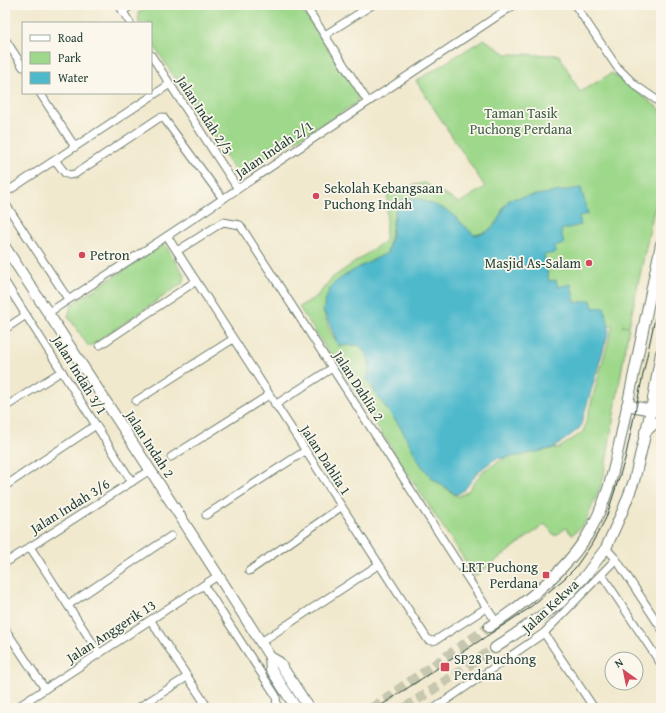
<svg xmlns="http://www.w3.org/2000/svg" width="666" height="713" font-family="'Gentium Book Plus',serif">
  <rect width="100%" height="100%" fill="#fbf7ec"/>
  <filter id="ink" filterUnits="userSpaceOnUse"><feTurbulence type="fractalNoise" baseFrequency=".025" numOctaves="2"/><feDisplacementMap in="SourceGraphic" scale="8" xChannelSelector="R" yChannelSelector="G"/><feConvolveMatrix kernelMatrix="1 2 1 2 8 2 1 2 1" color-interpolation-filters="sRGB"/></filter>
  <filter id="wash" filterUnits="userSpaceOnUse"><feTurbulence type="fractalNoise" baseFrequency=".012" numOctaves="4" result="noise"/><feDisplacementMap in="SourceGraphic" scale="16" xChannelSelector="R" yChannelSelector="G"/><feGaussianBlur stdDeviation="0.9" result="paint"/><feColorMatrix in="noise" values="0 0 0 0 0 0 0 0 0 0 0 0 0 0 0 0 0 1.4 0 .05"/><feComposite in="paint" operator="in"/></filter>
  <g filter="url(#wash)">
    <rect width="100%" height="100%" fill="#f1e9ce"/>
    <g fill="#9ed88b" stroke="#5e8a60" fill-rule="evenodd">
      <path d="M151,5H299L357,92V103L245,171L234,169L151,41V23H139L138,13Z"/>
      <path d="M484,39L506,54L559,55L580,92L612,73L661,110V198L654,210L629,326H622L629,327L603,480L585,523L572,535L566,528L555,536L545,524L475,576L299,307L317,296L332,278L385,241L388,190L425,183L459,203L485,187L416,81ZM404,198L449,211L474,235L487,232L499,219L504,205L544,255L549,281L609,325H613L583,432L559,448L510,455L483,471L468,491L458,497L433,479L401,428L378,397L367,379C371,363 370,357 359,345L339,346L329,329L323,310L387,253L396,207Z"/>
      <path d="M164,244L185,276L183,283L89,347L68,316L72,304Z"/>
    </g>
    <path fill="#4fb9cc" stroke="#377b80" d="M581,188L588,214L579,216L581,225L561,230L564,244L555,247V253L544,255L549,281L556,280L558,287L571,284L575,303L591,300L593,308L604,307L609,325V331L580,428L554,448L524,455L495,459L479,471L465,489L457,495L433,479L421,465L401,428L378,397L367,379C371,363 370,356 359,345L339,346C333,334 329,322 323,310C325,303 327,292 332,286C338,277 375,259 387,253L391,239L396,207L404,198L420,199L449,211L474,235C478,234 483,234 486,232C499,226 501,208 510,199Z"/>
  </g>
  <g filter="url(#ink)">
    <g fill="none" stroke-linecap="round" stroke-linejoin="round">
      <g stroke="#c7c7af" stroke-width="10" stroke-dasharray="10 5" stroke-linecap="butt">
        <path d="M372,708L489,627"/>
        <path d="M405,708L495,648"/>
      </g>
      <g stroke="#68796a" stroke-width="9">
        <g id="street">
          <path d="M119,5L130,23"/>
          <path d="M305,5L368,102"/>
          <path d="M575,5L617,67L635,85L661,103"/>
          <path d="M123,11L132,5"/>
          <path d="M325,35L372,5"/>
          <path d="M5,39L23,67"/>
          <path d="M151,55L238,189"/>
          <path d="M40,93L75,147"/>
          <path d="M55,160L65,173L69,175L75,174L159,118L163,117L223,199"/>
          <path d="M5,193L170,84"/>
          <path d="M5,203L68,299"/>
          <path d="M167,236L428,640L432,641L436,640L486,608"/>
          <path d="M177,251L223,222L240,225L496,622"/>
          <path d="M5,282L132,482"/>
          <path d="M48,313L167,236L514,5"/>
          <path d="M5,329L26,315"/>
          <path d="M100,345L196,281"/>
          <path d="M136,401L233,339"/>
          <path d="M275,405L332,368"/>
          <path d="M5,407L62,371"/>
          <path d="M171,457L269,395"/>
          <path d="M5,486L96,425"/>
          <path d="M206,515L305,451"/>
          <path d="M30,547L99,653"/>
          <path d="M606,548L616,559L661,628"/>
          <path d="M5,563L150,470"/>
          <path d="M249,571L341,507"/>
          <path d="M602,575L661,664"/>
          <path d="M204,585L276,696L277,708"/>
          <path d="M68,605L171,536"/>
          <path d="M151,621L208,708"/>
          <path d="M5,629L45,689"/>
          <path d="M544,633L594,708"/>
          <path d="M261,642L378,565"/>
          <path d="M16,708L219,575"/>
          <path d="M138,708L187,677"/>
          <path d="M435,708L544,633L616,559"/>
        </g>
      </g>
      <g stroke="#68796a" stroke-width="12">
        <g id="secondary">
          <path d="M5,247C94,383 183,519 270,657L279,662L309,708"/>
          <path d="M627,405L661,412"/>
          <path d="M645,432L655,423L661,421"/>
          <path d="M489,627C524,604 559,577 583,542C612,499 617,451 628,402C639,349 650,297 661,244"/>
          <path d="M495,648L560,603L585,576L606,548L623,510L634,481L651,410L661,353"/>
          <path d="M270,657L271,669L296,708"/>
        </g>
      </g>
      <use href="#street" stroke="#fff" stroke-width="7"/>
      <use href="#secondary" stroke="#fff" stroke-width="10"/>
      <path stroke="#1f3d34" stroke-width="1" d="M377,708L528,609L565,578L575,568L591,545L606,518L625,459L661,290"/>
    </g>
  </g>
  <g fill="#d1495b" stroke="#fbf7ec" stroke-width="1.5">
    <circle cx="316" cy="196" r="4"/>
    <circle cx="82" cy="255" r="4"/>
    <circle cx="589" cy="263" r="4"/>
    <rect x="542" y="571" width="8" height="8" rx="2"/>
    <rect x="440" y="662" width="10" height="10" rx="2"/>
  </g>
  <g text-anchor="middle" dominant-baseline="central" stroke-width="3.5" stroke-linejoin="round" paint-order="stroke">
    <g font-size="14" fill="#385c45" stroke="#fbf7ec">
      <text x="521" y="113">Taman Tasik<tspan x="521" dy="16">Puchong Perdana</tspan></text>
    </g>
    <g font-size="14" fill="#1f3d34" stroke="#fbf7ec">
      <text transform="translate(205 115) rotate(57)">Jalan Indah 2/5</text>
      <text transform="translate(274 149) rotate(-34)">Jalan Indah 2/1</text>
      <text transform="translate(80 375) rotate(58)">Jalan Indah 3/1</text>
      <text transform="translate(359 386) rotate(57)">Jalan Dahlia 2</text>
      <text transform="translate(150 444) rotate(57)">Jalan Indah 2</text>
      <text transform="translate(326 460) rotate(57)">Jalan Dahlia 1</text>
      <text transform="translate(70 506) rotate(-32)">Jalan Indah 3/6</text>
      <text transform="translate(550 606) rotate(-43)">Jalan Kekwa</text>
      <text transform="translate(111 631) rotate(-33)">Jalan Anggerik 13</text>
    </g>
    <g font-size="14" fill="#1f3d34" stroke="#fbf7ec" text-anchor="start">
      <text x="324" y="188">Sekolah Kebangsaan<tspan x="324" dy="16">Puchong Indah</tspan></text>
      <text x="90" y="255">Petron</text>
      <text x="581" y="263" text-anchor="end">Masjid As-Salam</text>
      <text x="538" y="567" text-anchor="end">LRT Puchong<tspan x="538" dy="16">Perdana</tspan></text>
      <text x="454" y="659">SP28 Puchong<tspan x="454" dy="16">Perdana</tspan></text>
    </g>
  </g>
  <rect width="666" height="713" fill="none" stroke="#fbf7ec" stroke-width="20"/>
  <rect x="22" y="22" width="130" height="72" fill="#fbf7ec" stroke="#a3ada2"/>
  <rect x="30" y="35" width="20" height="6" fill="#ffffff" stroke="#a3ada2"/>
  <text x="58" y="42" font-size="12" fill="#1f3d34">Road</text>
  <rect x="30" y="52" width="20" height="12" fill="#9ed88b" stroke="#a3ada2"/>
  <text x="58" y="62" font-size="12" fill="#1f3d34">Park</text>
  <rect x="30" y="72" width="20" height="12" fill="#4fb9cc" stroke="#a3ada2"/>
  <text x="58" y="82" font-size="12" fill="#1f3d34">Water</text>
  <g transform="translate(624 671) rotate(327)"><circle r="19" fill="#fbf7ec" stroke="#a3ada2"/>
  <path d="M0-3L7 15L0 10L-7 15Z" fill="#d1495b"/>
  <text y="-6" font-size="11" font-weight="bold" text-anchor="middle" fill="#1f3d34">N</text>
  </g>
</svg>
